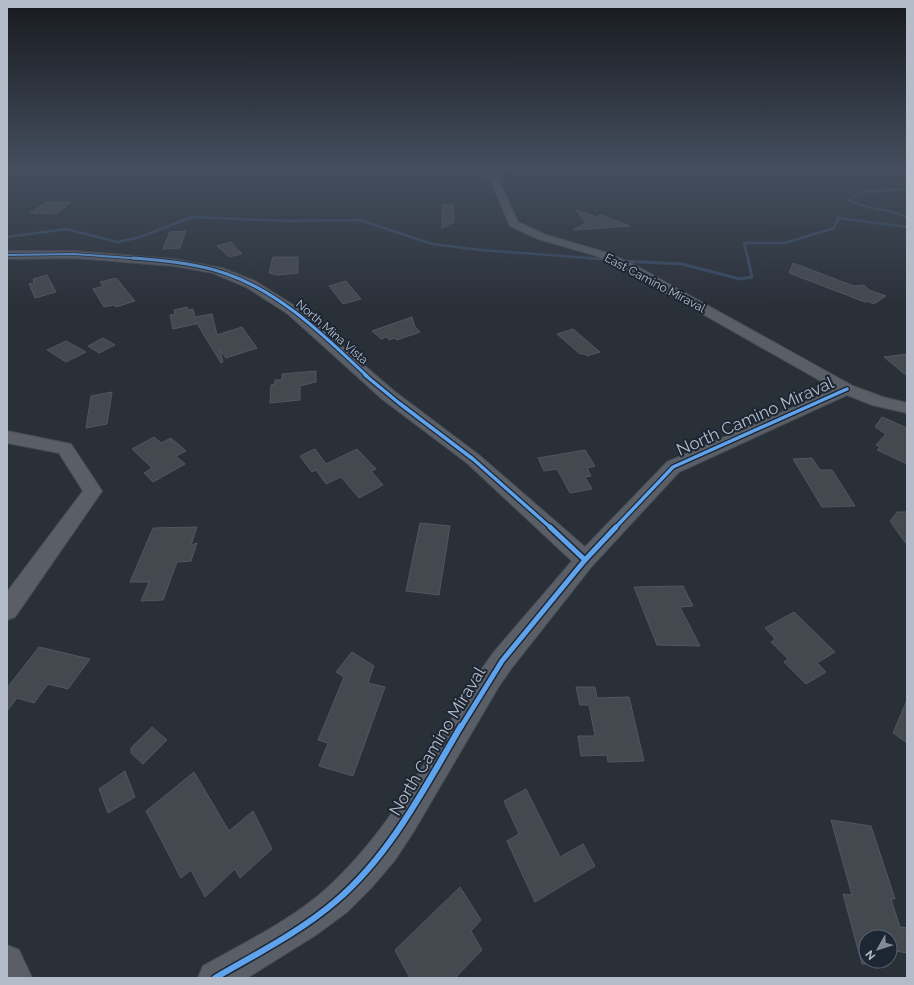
<svg xmlns="http://www.w3.org/2000/svg" width="914" height="985" font-family="Raleway,sans-serif">
  <rect width="100%" height="100%" fill="#2a3038"/>
  <g fill="none" stroke-linecap="round" stroke-linejoin="round">
    <g stroke="#384963" stroke-width="2.5">
      <path d="M907,189L861,192L849,200C867,210 888,208 907,217"/>
      <path d="M7,237L67,229L117,242L137,238L192,217L288,221L360,220L432,244L481,250L603,259"/>
      <path d="M748,259L744,243H785L834,228L838,218L907,227"/>
    </g>
    <g stroke="#384963" stroke-width="3">
      <path d="M590,258L610,260"/>
      <path d="M622,261L682,264L740,279L752,277L748,258"/>
    </g>
  </g>
  <g fill="#444950" stroke="#52575f">
    <path d="M46,202H71L56,214L30,213Z"/>
    <path d="M442,204H453L454,222L442,228Z"/>
    <path d="M576,210L597,217L601,215L630,226L573,230L586,223Z"/>
    <path d="M186,231L180,248L163,249L170,232Z"/>
    <path d="M231,242L242,254L229,257L217,246Z"/>
    <path d="M273,257H298V273L277,275L269,273Z"/>
    <path d="M793,263L854,286L864,285L869,290L886,296L874,304L867,301L865,302L789,273Z"/>
    <path d="M47,275L56,292L35,298L29,284L34,283L33,279Z"/>
    <path d="M116,278L135,301L116,307L114,305L104,307L93,289L103,286L100,282Z"/>
    <path d="M346,281L361,299L343,304L329,286Z"/>
    <path d="M187,307L188,310L193,309L195,317L212,314L217,335L242,327L257,348L226,358L220,350L223,362L221,363L196,322V324L173,329L170,315L175,314L174,310Z"/>
    <path d="M412,317L415,327L420,332L397,340L394,338L389,340L387,337L381,339L372,331Z"/>
    <path d="M573,329L600,352L587,356L585,354H580L557,334Z"/>
    <path d="M103,338L115,345L99,353L88,346Z"/>
    <path d="M66,341L86,352L66,362L47,350Z"/>
    <path d="M907,354V376L884,357Z"/>
    <path d="M316,371V382L300,386V400L270,403L271,385L275,384V380H282V374Z"/>
    <path d="M112,392L107,424L86,428L91,396Z"/>
    <path d="M882,417L907,428V464L877,450L880,447L876,445L886,434L875,427Z"/>
    <path d="M154,437L161,443L171,438L186,451L176,456L185,464L153,482L144,473L152,468L132,449Z"/>
    <path d="M315,449L326,464L357,449L376,469L371,471L383,485L359,498L341,477L326,484L316,470L312,472L300,456Z"/>
    <path d="M585,450L595,466L587,468L591,476L585,477L592,489L570,493L557,469L544,471L538,458Z"/>
    <path d="M812,458L820,470H832L855,506L822,507L793,459Z"/>
    <path d="M897,512H907V545L890,521Z"/>
    <path d="M420,523L450,526L439,595L406,591Z"/>
    <path d="M197,527L191,545L197,543L191,561L177,562L163,600L141,601L149,582H130L153,528Z"/>
    <path d="M683,586L693,606L680,607L700,646L657,645L634,587Z"/>
    <path d="M794,612L835,652L817,663L826,672L806,684L784,662L788,659L771,642L775,639L765,628Z"/>
    <path d="M39,647L90,659L68,689L48,684L34,703L17,698L7,711V688Z"/>
    <path d="M352,652L374,666L368,683L385,687L353,776L319,766L328,743L318,740L344,677L336,672Z"/>
    <path d="M576,687H595L597,698L629,697L644,761L608,762L607,755L581,756L578,736H595L589,705H580Z"/>
    <path d="M907,700V743L893,733Z"/>
    <path d="M152,727L167,740L143,764L131,753V748Z"/>
    <path d="M125,771L135,797L108,813L99,789Z"/>
    <path d="M194,772L229,831L253,811L272,849L240,878L235,869L205,897L191,870L181,878L146,811Z"/>
    <path d="M526,789L560,857L583,844L595,866L535,902L507,841L519,834L504,801Z"/>
    <path d="M831,820L871,826L895,899H891L900,927L907,928V953L890,950V937H866V964H862L843,894L852,895Z"/>
    <path d="M460,887L481,920L471,931L482,950L455,978H410L395,950Z"/>
  </g>
  <g fill="none" stroke-linecap="round" stroke-linejoin="round">
    <g stroke="#484c53" stroke-width="2">
      <g id="minor">
        <path d="M476,169H487L498,178L518,222L546,235L605,252L633,264L853,386L883,397L907,403V413L872,405L847,395L679,472L592,566L511,669L499,686L414,831L395,860L372,887L347,912L316,935L247,978H198L203,966C242,944 293,919 326,889C392,829 435,745 481,670L493,653L572,561L467,463L382,399L288,314L246,287L213,273L174,266L74,258L7,259V251H74L174,259L222,268L255,281L298,308L394,391L479,455L585,547L667,462L835,389L625,270L597,256L538,239L510,226L491,181Z"/>
        <path d="M7,431L71,444L102,491L15,617L7,620V592L83,491L59,453L7,443Z"/>
        <path d="M7,945L19,950L32,978H7Z"/>
      </g>
    </g>
    <use href="#minor" fill="#5a5e66" fill-rule="evenodd"/>
    <g stroke="#1d2633" stroke-width="3.5">
      <path id="cycleway-far4" d="M7,255L74,254L144,259"/>
    </g>
    <g stroke="#1d2633" stroke-width="5">
      <path id="cycleway-far3" d="M133,258C165,261 197,263 227,274C282,293 325,337 367,376"/>
    </g>
    <g stroke="#1d2633" stroke-width="6">
      <g id="cycleway-far2">
        <path d="M365,375L399,403L473,459L551,528"/>
        <path d="M615,528L673,467L847,389"/>
      </g>
    </g>
    <g stroke="#1d2633" stroke-width="8">
      <g id="cycleway-far1">
        <path d="M550,527L585,560"/>
        <path d="M461,727L502,661L585,560L616,527"/>
      </g>
    </g>
    <g stroke="#1d2633" stroke-width="9">
      <path id="cycleway" d="M215,978C256,954 300,932 336,901C391,854 425,787 461,726"/>
    </g>
    <use href="#cycleway-far4" stroke="#60a3ed" stroke-width="2"/>
    <use href="#cycleway-far3" stroke="#60a3ed" stroke-width="3"/>
    <use href="#cycleway-far2" stroke="#60a3ed" stroke-width="3.5"/>
    <use href="#cycleway-far1" stroke="#60a3ed" stroke-width="5"/>
    <use href="#cycleway" stroke="#60a3ed" stroke-width="6"/>
  </g>
  <linearGradient id="sky" x2="0" y2="1"><stop stop-color="#171a1f"/><stop offset="0.55" stop-color="#444e5e"/><stop offset="1" stop-color="#444e5e" stop-opacity="0"/></linearGradient>
  <rect width="914" height="307" fill="url(#sky)"/>
  <g text-anchor="middle" dominant-baseline="central" stroke-width="4" stroke-linejoin="round" paint-order="stroke">
    <g font-size="12" fill="#b4bcc9" stroke="#1d2633">
      <text transform="translate(655 283) rotate(28)">East Camino Miraval</text>
      <text transform="translate(332 332) rotate(41)">North Mina Vista</text>
    </g>
    <g font-size="17" fill="#b4bcc9" stroke="#1d2633">
      <text transform="translate(755 416) rotate(-24)">North Camino Miraval</text>
      <text transform="translate(437 741) rotate(-59)">North Camino Miraval</text>
    </g>
  </g>
  <rect width="914" height="985" fill="none" stroke="#b4bcc9" stroke-width="16"/>
  <g transform="translate(878 949) rotate(231)"><circle r="19" fill="#1d2633" stroke="#59626f"/>
  <path d="M0-3L7 15L0 10L-7 15Z" fill="#848b96"/>
  <text y="-6" font-size="11" font-weight="bold" text-anchor="middle" fill="#b4bcc9">N</text>
  </g>
</svg>
